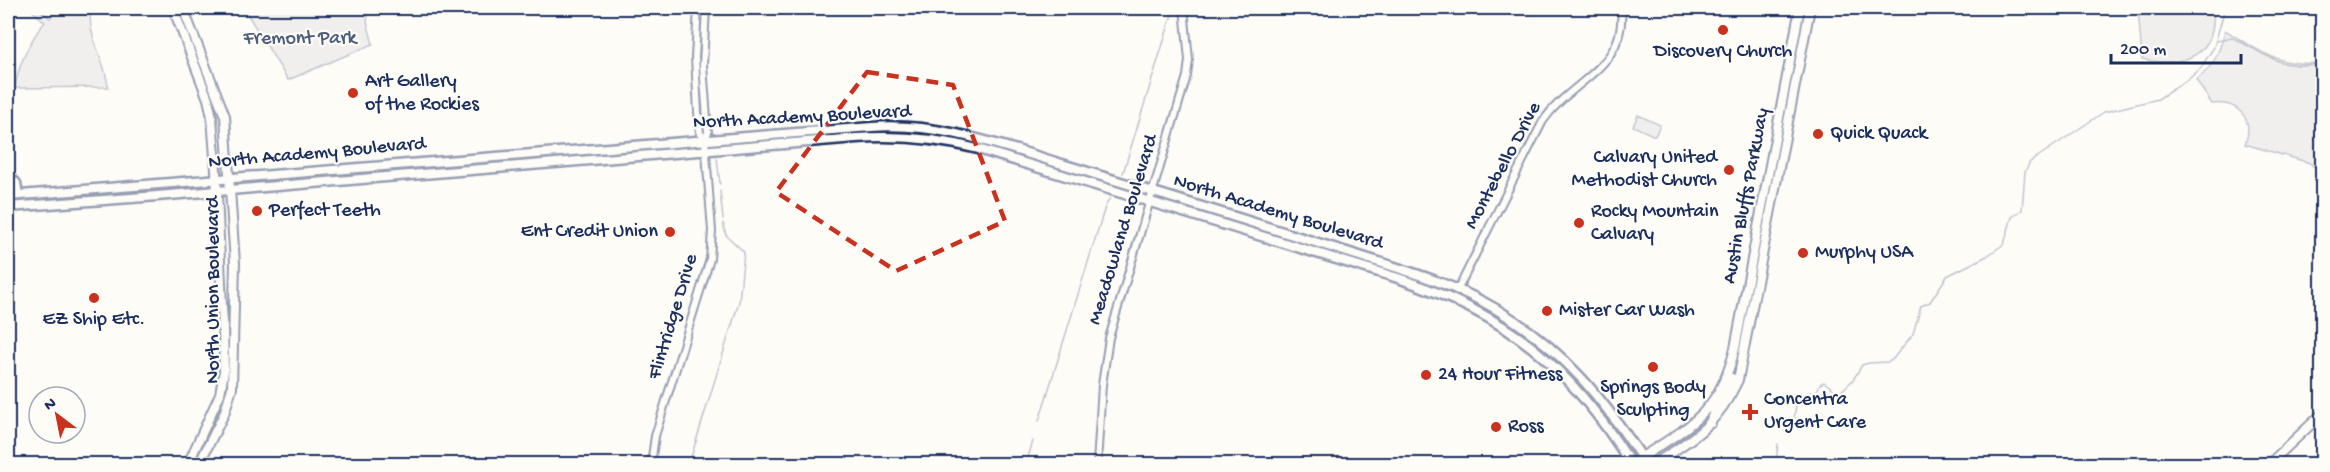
<svg xmlns="http://www.w3.org/2000/svg" width="2330" height="472" font-family="'Gochi Hand',sans-serif">
  <rect width="100%" height="100%" fill="#fdfcf7"/>
  <filter id="ink" filterUnits="userSpaceOnUse"><feTurbulence type="fractalNoise" baseFrequency=".0167" numOctaves="2"/><feDisplacementMap in="SourceGraphic" scale="12" xChannelSelector="R" yChannelSelector="G"/><feConvolveMatrix kernelMatrix="1 2 1 2 8 2 1 2 1" color-interpolation-filters="sRGB"/></filter>
  <g filter="url(#ink)">
    <g fill="#e0e1e3" stroke="#7e88a0" stroke-width="1.5">
      <path d="M29,8H36L50,18L62,8H91C86,37 106,59 108,87L15,88C18,65 30,40 45,22Z"/>
      <path d="M248,8H369L367,22L373,44L288,80L246,12Z"/>
      <path d="M2138,8H2213C2218,56 2183,68 2142,59Z"/>
      <path d="M2225,30C2259,52 2280,67 2322,63V175L2310,163L2245,144C2255,118 2238,101 2212,104L2196,80C2214,67 2220,51 2225,30Z"/>
      <path d="M1638,115L1660,125L1655,136L1633,126Z"/>
    </g>
    <g fill="none" stroke-linecap="round" stroke-linejoin="round">
      <g stroke="#76819c" stroke-width="1.5">
        <path d="M2217,41L2231,37C2269,55 2275,69 2322,64"/>
        <path d="M717,158L720,184"/>
        <path d="M1123,173L1174,8"/>
        <path d="M720,191L723,219"/>
        <path d="M1039,421L1105,207L1110,198"/>
        <path d="M1794,422C1796,400 1795,395 1817,391L1820,384L1824,382L1839,393L1853,380L1862,365L1869,363L1888,362L1892,360L1913,334L1921,306L1930,302L1947,276L1987,256L2004,244L2012,217L2022,210L2025,172L2030,162L2104,112L2158,99L2190,78L2200,69L2214,47L2225,8"/>
        <path d="M689,464L739,302L744,252L726,235L723,223"/>
        <path d="M1026,464L1033,441"/>
        <path d="M1776,464L1778,444"/>
      </g>
      <g stroke="#1b2f5e" stroke-width="10">
        <g id="minor">
          <path d="M698,8L695,57L698,112L700,133L705,140"/>
          <path d="M1458,289L1543,121C1572,79 1627,68 1621,8"/>
          <path d="M651,464L655,436L710,259L712,231L705,140L708,132L703,65L706,8"/>
          <path d="M1097,464L1102,385L1109,338L1187,76L1189,60L1184,8"/>
        </g>
      </g>
      <g stroke="#1b2f5e" stroke-width="12">
        <g id="major">
          <path d="M173,8L208,99L212,117L216,170L223,329L224,371L220,394L188,464"/>
          <path d="M183,8L225,116L235,263L232,388L224,414L199,464"/>
          <path d="M1711,423C1710,412 1728,390 1732,378"/>
          <path d="M1631,464C1685,429 1719,416 1735,348L1800,8"/>
          <path d="M1654,464C1694,438 1717,425 1738,380L1810,8"/>
          <path d="M2269,464L2322,414"/>
        </g>
      </g>
      <g stroke="#1b2f5e" stroke-width="13">
        <g id="highway">
          <path d="M13,180L16,183L18,195"/>
          <path d="M8,196L872,127C938,122 999,145 1062,164C1120,182 1178,200 1235,217C1279,231 1322,244 1366,258C1411,272 1455,285 1496,309C1565,350 1603,399 1646,464"/>
          <path d="M8,207L145,197L856,138C898,135 936,138 978,149L1398,278C1508,315 1570,366 1631,464"/>
        </g>
      </g>
      <use href="#minor" stroke="#fdfcf7" stroke-width="6"/>
      <use href="#major" stroke="#fdfcf7" stroke-width="8"/>
      <use href="#highway" stroke="#fdfcf7" stroke-width="8"/>
    </g>
  </g>
  <path d="M0 0H2330V472H0ZM867,72L953,85L1005,221L896,271L776,192Z" fill="#fdfcf7" fill-opacity=".55" fill-rule="evenodd"/>
  <path fill="none" stroke="#c8321e" stroke-width="4.5" stroke-dasharray="12 8" stroke-linejoin="round" d="M867,72L953,85L1005,221L896,271L776,192Z"/>
  <g fill="#c8321e" stroke="#fdfcf7" stroke-width="2">
    <circle cx="1723" cy="30" r="6"/>
    <circle cx="353" cy="93" r="6"/>
    <circle cx="1818" cy="134" r="6"/>
    <circle cx="1729" cy="170" r="6"/>
    <circle cx="257" cy="211" r="6"/>
    <circle cx="1579" cy="223" r="6"/>
    <circle cx="670" cy="232" r="6"/>
    <circle cx="1803" cy="253" r="6"/>
    <circle cx="94" cy="298" r="6"/>
    <circle cx="1547" cy="311" r="6"/>
    <circle cx="1653" cy="367" r="6"/>
    <circle cx="1426" cy="375" r="6"/>
    <path d="M1747 403h6v6h6v6h-6v6h-6v-6h-6v-6h6z"/>
    <circle cx="1496" cy="427" r="6"/>
  </g>
  <g text-anchor="middle" dominant-baseline="central" stroke-width="4.5" stroke-linejoin="round" paint-order="stroke">
    <g font-size="20" fill="#4c5c7f" stroke="#fdfcf7">
      <text x="300" y="39">Fremont Park</text>
    </g>
    <g font-size="20" fill="#1b2f5e" stroke="#fdfcf7" text-anchor="start">
      <text x="1723" y="52" text-anchor="middle">Discovery Church</text>
      <text x="365" y="82">Art Gallery<tspan x="365" dy="23">of the Rockies</tspan></text>
      <text x="1830" y="134">Quick Quack</text>
      <text x="1717" y="158" text-anchor="end">Calvary United<tspan x="1717" dy="23">Methodist Church</tspan></text>
      <text x="269" y="211">Perfect Teeth</text>
      <text x="1591" y="212">Rocky Mountain<tspan x="1591" dy="23">Calvary</tspan></text>
      <text x="658" y="232" text-anchor="end">Ent Credit Union</text>
      <text x="1815" y="253">Murphy USA</text>
      <text x="1559" y="311">Mister Car Wash</text>
      <text x="94" y="320" text-anchor="middle">EZ Ship Etc.</text>
      <text x="1438" y="375">24 Hour Fitness</text>
      <text x="1653" y="388" text-anchor="middle">Springs Body<tspan x="1653" dy="23">Sculpting</tspan></text>
      <text x="1764" y="400">Concentra<tspan x="1764" dy="23">Urgent Care</tspan></text>
      <text x="1508" y="427">Ross</text>
    </g>
    <g font-size="20" fill="#1b2f5e" stroke="#fdfcf7">
      <text transform="translate(802 118) rotate(-3)">North Academy Boulevard</text>
      <text transform="translate(317 154) rotate(-5)">North Academy Boulevard</text>
      <text transform="translate(1504 166) rotate(-62)">Montebello Drive</text>
      <text transform="translate(1747 196) rotate(-79)">Austin Bluffs Parkway</text>
      <text transform="translate(1278 213) rotate(17)">North Academy Boulevard</text>
      <text transform="translate(1124 230) rotate(-73)">Meadowland Boulevard</text>
      <text transform="translate(214 290) rotate(-90)">North Union Boulevard</text>
      <text transform="translate(674 317) rotate(-73)">Flintridge Drive</text>
    </g>
  </g>
  <rect width="2330" height="472" fill="none" stroke="#fdfcf7" stroke-width="30"/>
  <rect x="15" y="15" width="2300" height="442" fill="none" stroke="#1b2f5e" stroke-width="2" filter="url(#ink)"/>
  <g transform="translate(57 415) rotate(328)"><circle r="28" fill="#fdfcf7" stroke="#a3aaba" stroke-width="1.5"/>
  <path d="M0-4.5L10 22L0 15L-10 22Z" fill="#c8321e"/>
  <text y="-9" font-size="16" font-weight="bold" text-anchor="middle" fill="#1b2f5e">N</text>
  </g>
  <path d="M2111 54v9h130v-9" fill="none" stroke="#1b2f5e" stroke-width="3"/>
  <text x="2120" y="54" font-size="18" fill="#1b2f5e" stroke="#fdfcf7" stroke-width="4.5" paint-order="stroke">200 m</text>
</svg>
